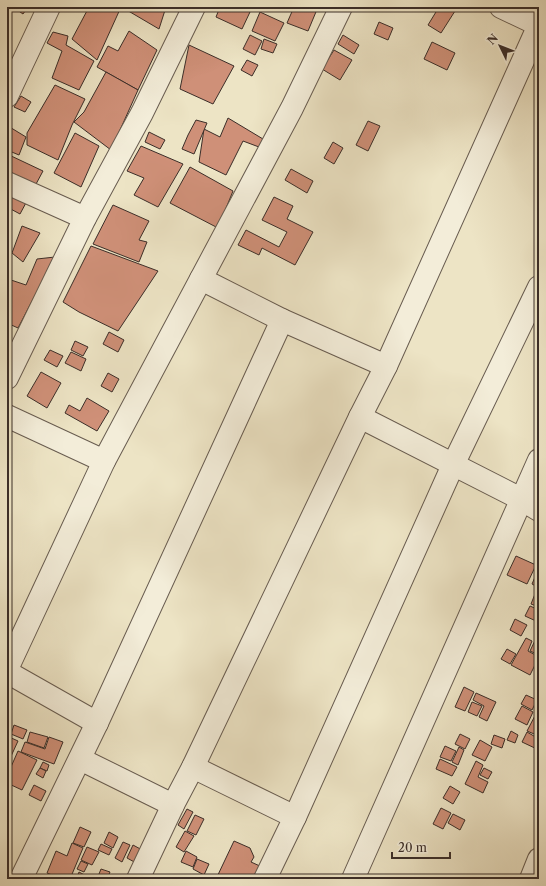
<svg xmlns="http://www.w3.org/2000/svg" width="546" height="886" font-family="'Libre Caslon Text',serif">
  <rect width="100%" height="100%" fill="#ede4c5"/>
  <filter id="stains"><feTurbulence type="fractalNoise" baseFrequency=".005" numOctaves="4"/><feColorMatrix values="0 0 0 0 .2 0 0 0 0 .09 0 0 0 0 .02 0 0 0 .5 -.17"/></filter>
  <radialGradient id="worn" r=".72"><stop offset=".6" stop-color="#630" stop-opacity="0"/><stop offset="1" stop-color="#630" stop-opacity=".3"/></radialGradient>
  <g fill="#cf9078" stroke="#3b2e29">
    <path d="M13,7H28L23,14Z"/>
    <path d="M89,7H121L97,60L72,39Z"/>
    <path d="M126,7H166L159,29L125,9Z"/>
    <path d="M220,7H239L250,12L242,29L216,17Z"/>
    <path d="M294,7H318L308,31L287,23Z"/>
    <path d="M439,7H449L455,11L441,33L428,25Z"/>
    <path d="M260,12L284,23L275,41L252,31Z"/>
    <path d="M379,22L393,28L388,40L374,34Z"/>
    <path d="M129,31L157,50L138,90L97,67L108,46L118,51Z"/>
    <path d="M53,32L68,36L66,45L94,61L79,90L52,78L62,51L47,43Z"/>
    <path d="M250,35L262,41L255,55L243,49Z"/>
    <path d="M343,35L359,45L354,54L338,44Z"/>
    <path d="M264,39L277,44L273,53L261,49Z"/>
    <path d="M432,42L455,53L447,70L424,59Z"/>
    <path d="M189,45L234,66L213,104L180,89Z"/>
    <path d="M334,50L352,60L340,80L322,69Z"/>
    <path d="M247,60L258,65L252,76L241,70Z"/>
    <path d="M106,72L138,90L111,150L74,122L84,112Z"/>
    <path d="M55,85L85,99L72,125L58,160L27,145V133Z"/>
    <path d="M21,96L31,102L25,112L14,107Z"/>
    <path d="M228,118L263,139L259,147L243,141L226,175L199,162L204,129L220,137Z"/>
    <path d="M196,120L207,123L194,154L182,149L188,135Z"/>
    <path d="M368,121L380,126L368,151L356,145Z"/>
    <path d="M8,126L26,137L19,155L7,150Z"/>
    <path d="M149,132L165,140L160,149L145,142Z"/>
    <path d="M75,133L99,146L81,187L54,173Z"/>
    <path d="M333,142L343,148L334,164L324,158Z"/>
    <path d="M141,146L183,164L158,207L134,195L144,178L127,171Z"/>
    <path d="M7,154L43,171L20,214L7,207Z"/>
    <path d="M190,167L233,191L218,228L170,203Z"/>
    <path d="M291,169L313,181L307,193L285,180Z"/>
    <path d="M274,197L293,206L287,219L313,232L295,265L262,248L259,255L238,245L246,230L279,247L287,232L262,220Z"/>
    <path d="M113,205L149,221L139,240L147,242L139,262L93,244Z"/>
    <path d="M22,226L40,233L23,262L12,253Z"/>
    <path d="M91,246L158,271L118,331L79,312L63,302Z"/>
    <path d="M55,257L18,328L7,323V287L11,280L26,285L37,259Z"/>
    <path d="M109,332L124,340L118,352L103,344Z"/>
    <path d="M75,341L88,347L83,356L71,350Z"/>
    <path d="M50,350L63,356L57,367L44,360Z"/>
    <path d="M71,352L86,359L81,371L65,363Z"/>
    <path d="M41,372L61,383L47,408L27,396Z"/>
    <path d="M108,373L119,379L112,392L101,386Z"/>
    <path d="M87,398L109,411L97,431L65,413L69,405L80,411Z"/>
    <path d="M516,556L536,565L527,584L507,575Z"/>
    <path d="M538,570H539V588L532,584Z"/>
    <path d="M537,589L539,590V607L531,604Z"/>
    <path d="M530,606L539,610V616L536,621L525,616Z"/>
    <path d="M515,619L527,625L521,636L510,630Z"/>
    <path d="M539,632V655L530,651Z"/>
    <path d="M526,638L532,641L528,651L539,657L530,675L511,665Z"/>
    <path d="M507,649L516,654L510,664L501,659Z"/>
    <path d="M464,687L474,692L465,711L455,707Z"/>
    <path d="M476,693L496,702L487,721L479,717L484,706L473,700Z"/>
    <path d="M526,695L537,700L532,710L521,704Z"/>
    <path d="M472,702L482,706L477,716L468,712Z"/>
    <path d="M522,706L533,712L527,725L515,719Z"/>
    <path d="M539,708V736L527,731Z"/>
    <path d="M14,725L27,730L23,739L11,734Z"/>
    <path d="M511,731L518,735L515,743L507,740Z"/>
    <path d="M30,732L48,737L44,748L27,742Z"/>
    <path d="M527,732L539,739V750L522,742Z"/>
    <path d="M460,734L470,739L465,749L455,744Z"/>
    <path d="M494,735L505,739L502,748L491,744Z"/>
    <path d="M7,736L18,741L7,765Z"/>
    <path d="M49,737L63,742L54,764L21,752L25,742L45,749Z"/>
    <path d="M480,740L492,747L485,761L472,755Z"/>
    <path d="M445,746L456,751L451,761L440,757Z"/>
    <path d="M459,747L464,750L458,765L452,762Z"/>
    <path d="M18,751L37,760L22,790L7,783V776Z"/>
    <path d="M440,759L457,767L452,776L436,769Z"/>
    <path d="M476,761L483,765L478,777L488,782L483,793L465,784Z"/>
    <path d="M43,762L49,765L47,771L40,768Z"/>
    <path d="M40,768L46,771L43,778L36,774Z"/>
    <path d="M484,768L492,772L488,779L480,775Z"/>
    <path d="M34,785L46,791L41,801L29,795Z"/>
    <path d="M450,786L460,792L453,804L443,798Z"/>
    <path d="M441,808L451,813L443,829L433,824Z"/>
    <path d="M187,809L193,812L184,829L178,825Z"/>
    <path d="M453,814L465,820L460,830L448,823Z"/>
    <path d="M195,815L204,819L196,835L187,831Z"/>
    <path d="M80,827L91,832L84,847L73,843Z"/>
    <path d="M185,831L194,836L184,852L176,847Z"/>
    <path d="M109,832L118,837L113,848L104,843Z"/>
    <path d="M234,841L250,848L254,857L251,862L262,867L256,879H216Z"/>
    <path d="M123,842L130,845L122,862L115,858Z"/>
    <path d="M72,843L83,848L70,879H62L47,873L56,851L67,856Z"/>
    <path d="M101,844L112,849L109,855L98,850Z"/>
    <path d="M133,845L144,851L138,864L127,858Z"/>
    <path d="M87,847L99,852L92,865L81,860Z"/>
    <path d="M186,851L197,857L193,867L181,862Z"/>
    <path d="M197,859L209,864L204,875L193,869Z"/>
    <path d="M81,861L88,864L84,872L77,869Z"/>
    <path d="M101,869L110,872L107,879H97Z"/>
    <path d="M79,872L90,878V879H76Z"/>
  </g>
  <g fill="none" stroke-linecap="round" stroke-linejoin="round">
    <g stroke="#685c50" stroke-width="24">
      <g id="minor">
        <path d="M501,7L539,25"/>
        <path d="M7,96L49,7"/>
        <path d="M7,183L85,218"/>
        <path d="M201,279L282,320L386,366"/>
        <path d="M7,378L85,218L142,113L194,7"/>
        <path d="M7,416L104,461"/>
        <path d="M360,417L521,499L539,510"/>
        <path d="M7,669L104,461L292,108L341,7"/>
        <path d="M7,672L97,723"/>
        <path d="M80,759L173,805"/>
        <path d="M193,767L295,817"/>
        <path d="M21,879L97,723L282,320"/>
        <path d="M138,879L173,805L193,767L360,417L386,366L539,25"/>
        <path d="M265,879L295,817L453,465L539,287"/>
        <path d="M353,879L539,460"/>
        <path d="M531,879L539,859"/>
      </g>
    </g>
    <use href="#minor" stroke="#f3edd9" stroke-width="22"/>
  </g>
  <rect width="546" height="886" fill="none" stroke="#ede4c5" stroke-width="24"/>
  <rect x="8" y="8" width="530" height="870" fill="none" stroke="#3b2e29" stroke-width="2"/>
  <rect x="12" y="12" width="522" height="862" fill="none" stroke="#3b2e29"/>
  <g transform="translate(500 46) rotate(313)" stroke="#f3edd9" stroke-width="3" paint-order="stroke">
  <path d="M0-3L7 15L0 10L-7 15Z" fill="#3b2e29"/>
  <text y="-6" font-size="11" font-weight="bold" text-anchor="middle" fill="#3b2e29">N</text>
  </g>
  <path d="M392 852v6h58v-6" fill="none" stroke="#3b2e29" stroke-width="2"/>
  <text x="398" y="852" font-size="12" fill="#3b2e29" stroke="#f3edd9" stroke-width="3" paint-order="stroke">20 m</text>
  <rect width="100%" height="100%" filter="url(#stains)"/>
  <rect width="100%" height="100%" fill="url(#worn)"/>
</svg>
